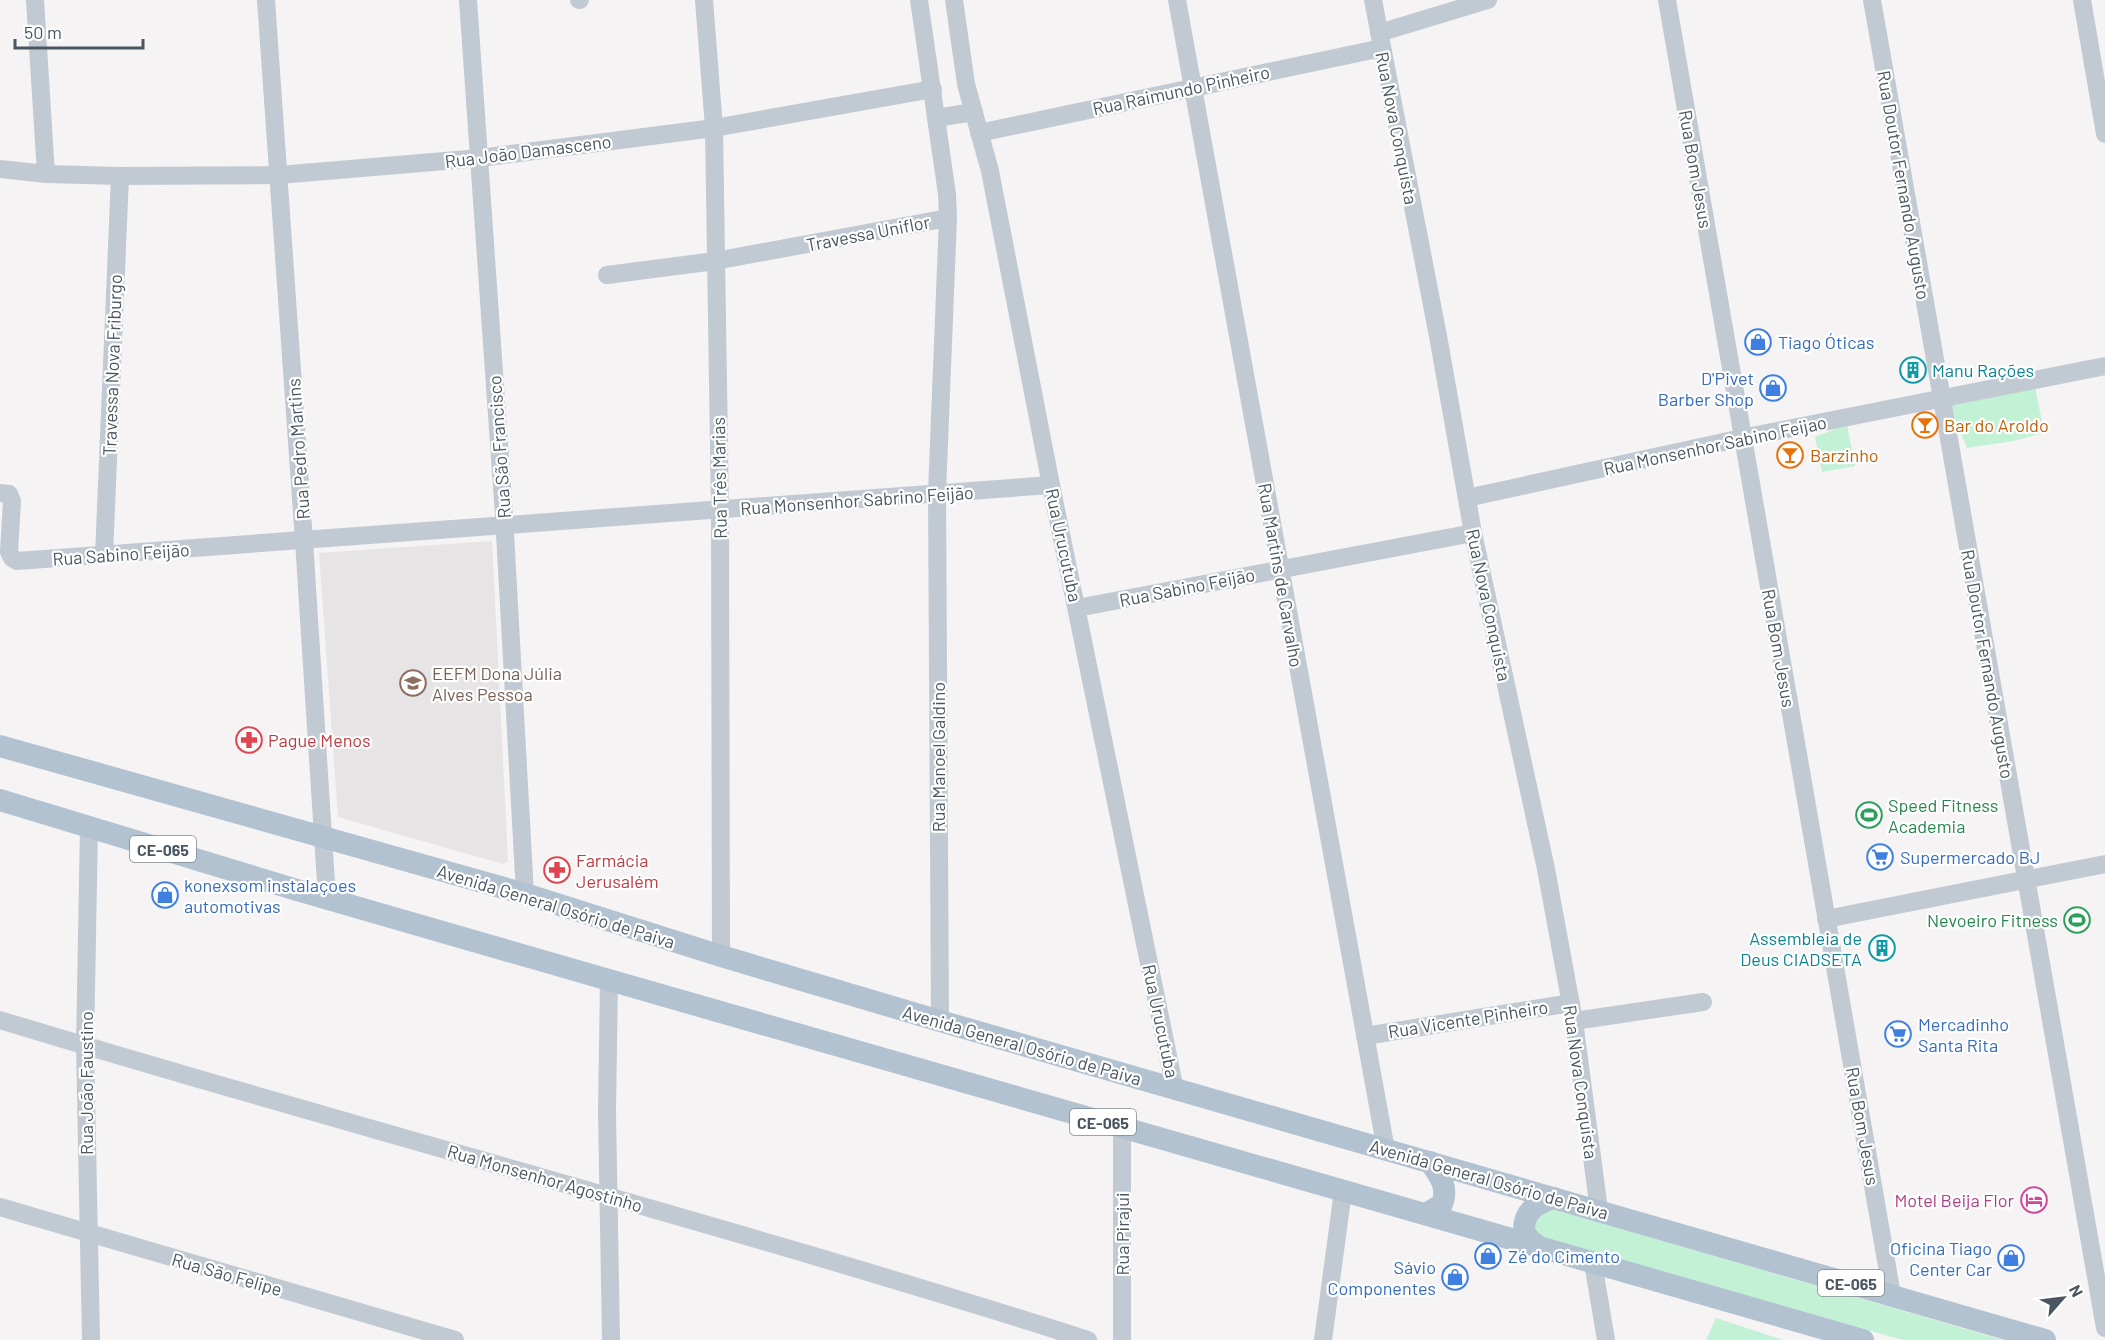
<svg xmlns="http://www.w3.org/2000/svg" width="2105" height="1340" font-family="Barlow,sans-serif">
  <rect width="100%" height="100%" fill="#f5f3f3"/>
  <path fill="#e6e4e5" d="M492,541L508,861L503,864L338,817L319,553Z"/>
  <g fill="#c3f1d5">
    <path d="M2035,386L2044,433L2013,441L1967,448L1949,404Z"/>
    <path d="M1847,424L1855,466L1822,472L1815,437Z"/>
    <path d="M1549,1208L2003,1340H1903L1538,1236L1532,1230L1535,1214Z"/>
    <path d="M1716,1318L1783,1340H1706Z"/>
  </g>
  <g fill="none" stroke-linecap="round" stroke-linejoin="round">
    <g stroke="#c1cad2" stroke-width="18">
      <path d="M35,0L46,174L120,176L279,175L480,158L714,128L933,89"/>
      <path d="M266,0L304,541L327,898"/>
      <path d="M468,0L504,515L525,894"/>
      <path d="M579,0H580"/>
      <path d="M704,0L714,128L720,510L721,956"/>
      <path d="M919,0L947,194L948,218L937,493L940,1021"/>
      <path d="M954,0L966,84L990,171L1051,485L1175,1090"/>
      <path d="M1177,0L1386,1150"/>
      <path d="M1373,0L1438,336L1473,533L1546,869L1574,1021L1599,1210"/>
      <path d="M1667,0L1892,1295"/>
      <path d="M1872,0L2105,1328"/>
      <path d="M2082,0L2105,134"/>
      <path d="M1379,33L1488,0"/>
      <path d="M936,118L974,112"/>
      <path d="M979,133L1382,48"/>
      <path d="M0,169L46,174"/>
      <path d="M607,275L715,261L948,218"/>
      <path d="M0,493L9,494L12,501L9,552L12,558L17,561L1051,485"/>
      <path d="M1467,498L1742,438L2105,366"/>
      <path d="M104,555L120,176"/>
      <path d="M1077,608L1473,533"/>
      <path d="M89,827L85,1046L91,1340"/>
      <path d="M1826,919L2105,864"/>
      <path d="M609,980L607,1111L611,1340"/>
      <path d="M0,1020C362,1130 728,1225 1088,1340"/>
      <path d="M1574,1021L1703,1002"/>
      <path d="M1365,1036L1571,1003"/>
      <path d="M0,1207L455,1340"/>
      <path d="M1593,1263L1606,1340"/>
      <path d="M1122,1340V1128"/>
      <path d="M1323,1340L1343,1191"/>
    </g>
    <g stroke="#b3c2d1" stroke-width="22">
      <path d="M0,746L525,894L721,956L940,1021L2045,1340"/>
      <path d="M0,800L297,890L609,980L1863,1340"/>
      <path d="M1426,1214L1442,1204C1449,1187 1439,1175 1430,1162"/>
      <path d="M1539,1247L1529,1239L1524,1232C1523,1211 1537,1203 1554,1198"/>
    </g>
  </g>
  <defs>
    <g id="shop-ring" transform="scale(1.35)"><circle r="9.5" fill="#fff" stroke="#3f7fe0" stroke-width="1.5"/><path d="M-5-2.5h2.3a2.7 3.5 0 0 1 5.4 0H5L5.5 6h-11ZM-1.5-2.5h3a1.5 2.3 0 0 0-3 0Z" fill="#3f7fe0"/></g>
    <g id="building-ring" transform="scale(1.35)"><circle r="9.5" fill="#fff" stroke="#0f9aa8" stroke-width="1.5"/><path d="M-4-6H4V6H1V3H-1V6H-4ZM-2.5-4.3h1.7v1.8h-1.7ZM.8-4.3h1.7v1.8H.8ZM-2.5-1h1.7V.8h-1.7ZM.8-1h1.7V.8H.8Z" fill="#0f9aa8"/></g>
    <g id="bar-ring" transform="scale(1.35)"><circle r="9.5" fill="#fff" stroke="#e8710a" stroke-width="1.5"/><path d="M-6-5H6L.8 .8V4.5H3.5V6h-7V4.5H-.8V.8Z" fill="#e8710a"/></g>
    <g id="school-ring" transform="scale(1.35)"><circle r="9.5" fill="#fff" stroke="#8d6e63" stroke-width="1.5"/><path d="M0-5L7-2L0 1L-7-2ZM-4 1L0 2.5L4 1V4Q0 6-4 4Z" fill="#8d6e63"/></g>
    <g id="pharmacy-ring" transform="scale(1.35)"><circle r="9.5" fill="#fff" stroke="#e0444e" stroke-width="1.5"/><path d="M-2-6h4v4h4v4h-4v4h-4v-4h-4v-4h4Z" fill="#e0444e"/></g>
    <g id="stadium-ring" transform="scale(1.35)"><circle r="9.5" fill="#fff" stroke="#2e9e5b" stroke-width="1.5"/><path d="M0-5a6.5 5 0 1 0 0 10a6.5 5 0 1 0 0-10ZM-3.5-1.8h7v3.6h-7Z" fill="#2e9e5b"/></g>
    <g id="supermarket-ring" transform="scale(1.35)"><circle r="9.5" fill="#fff" stroke="#3f7fe0" stroke-width="1.5"/><path d="M-6-5.5h2.5l.6 2H6L4.5 2H-2.5L-4.4-4H-6ZM-1.5 3.2a1.3 1.3 0 1 0 .1 0ZM3 3.2a1.3 1.3 0 1 0 .1 0Z" fill="#3f7fe0"/></g>
    <g id="hotel-ring" transform="scale(1.35)"><circle r="9.5" fill="#fff" stroke="#d1479c" stroke-width="1.5"/><path d="M-6-4.5h1.5V1H6V5H4.5V3h-9V5H-6ZM-4 0a1.8 1.8 0 1 1 3.6 0ZM.5 0V-2.5h3Q6-2.5 6 0Z" fill="#d1479c"/></g>
  </defs>
  <g fill-rule="evenodd">
    <use href="#shop-ring" x="1758" y="342"/>
    <use href="#building-ring" x="1913" y="370"/>
    <use href="#shop-ring" x="1773" y="388"/>
    <use href="#bar-ring" x="1925" y="425"/>
    <use href="#bar-ring" x="1790" y="455"/>
    <use href="#school-ring" x="413" y="683"/>
    <use href="#pharmacy-ring" x="249" y="740"/>
    <use href="#stadium-ring" x="1869" y="815"/>
    <use href="#supermarket-ring" x="1880" y="857"/>
    <use href="#pharmacy-ring" x="557" y="870"/>
    <use href="#shop-ring" x="165" y="895"/>
    <use href="#stadium-ring" x="2077" y="920"/>
    <use href="#building-ring" x="1882" y="948"/>
    <use href="#supermarket-ring" x="1898" y="1034"/>
    <use href="#hotel-ring" x="2034" y="1200"/>
    <use href="#shop-ring" x="1488" y="1256"/>
    <use href="#shop-ring" x="2011" y="1258"/>
    <use href="#shop-ring" x="1455" y="1277"/>
  </g>
  <g text-anchor="middle" dominant-baseline="central" stroke-width="4.5" stroke-linejoin="round" paint-order="stroke">
    <g fill="#fff" stroke="#808990" stroke-width="1.5">
      <rect x="130" y="836" width="66" height="26" rx="4.5"/>
      <rect x="1070" y="1109" width="66" height="26" rx="4.5"/>
      <rect x="1818" y="1270" width="66" height="26" rx="4.5"/>
    </g>
    <g font-size="16" font-weight="bold" fill="#4a5661">
      <text x="163" y="849">CE-065</text>
      <text x="1103" y="1122">CE-065</text>
      <text x="1851" y="1283">CE-065</text>
    </g>
    <g font-size="18" fill="#4a5661" stroke="#fff">
      <text transform="translate(1181 90) rotate(-12)">Rua Raimundo Pinheiro</text>
      <text transform="translate(1397 128) rotate(79)">Rua Nova Conquista</text>
      <text transform="translate(528 151) rotate(-7)">Rua João Damasceno</text>
      <text transform="translate(1696 169) rotate(80)">Rua Bom Jesus</text>
      <text transform="translate(1904 185) rotate(80)">Rua Doutor Fernando Augusto</text>
      <text transform="translate(868 233) rotate(-11)">Travessa Uniflor</text>
      <text transform="translate(112 365) rotate(-88)">Travessa Nova Friburgo</text>
      <text transform="translate(1715 445) rotate(-12)">Rua Monsenhor Sabino Feijao</text>
      <text transform="translate(499 447) rotate(-94)">Rua São Francisco</text>
      <text transform="translate(298 449) rotate(-94)">Rua Pedro Martins</text>
      <text transform="translate(719 478) rotate(-91)">Rua Três Marias</text>
      <text transform="translate(857 500) rotate(-4)">Rua Monsenhor Sabrino Feijão</text>
      <text transform="translate(1064 545) rotate(78)">Rua Urucutuba</text>
      <text transform="translate(121 554) rotate(-4)">Rua Sabino Feijão</text>
      <text transform="translate(1281 575) rotate(80)">Rua Martins de Carvalho</text>
      <text transform="translate(1187 587) rotate(-11)">Rua Sabino Feijão</text>
      <text transform="translate(1489 605) rotate(78)">Rua Nova Conquista</text>
      <text transform="translate(1779 648) rotate(80)">Rua Bom Jesus</text>
      <text transform="translate(1988 664) rotate(80)">Rua Doutor Fernando Augusto</text>
      <text transform="translate(938 757) rotate(-90)">Rua Manoel Galdino</text>
      <text transform="translate(556 906) rotate(17)">Avenida General Osório de Paiva</text>
      <text transform="translate(1468 1019) rotate(-9)">Rua Vicente Pinheiro</text>
      <text transform="translate(1161 1021) rotate(78)">Rua Urucutuba</text>
      <text transform="translate(1022 1045) rotate(16)">Avenida General Osório de Paiva</text>
      <text transform="translate(1581 1082) rotate(82)">Rua Nova Conquista</text>
      <text transform="translate(86 1083) rotate(-90)">Rua João Faustino</text>
      <text transform="translate(1863 1126) rotate(80)">Rua Bom Jesus</text>
      <text transform="translate(545 1178) rotate(16)">Rua Monsenhor Agostinho</text>
      <text transform="translate(1489 1179) rotate(16)">Avenida General Osório de Paiva</text>
      <text transform="translate(1122 1234) rotate(-90)">Rua Pirajui</text>
      <text transform="translate(227 1274) rotate(16)">Rua São Felipe</text>
    </g>
    <g font-size="18" fill="#366cbe" stroke="#fff" text-anchor="start">
      <text x="1778" y="342">Tiago Óticas</text>
      <text x="1754" y="378" text-anchor="end">D'Pivet<tspan x="1754" dy="21">Barber Shop</tspan></text>
      <text x="1900" y="857">Supermercado BJ</text>
      <text x="184" y="885">konexsom instalaçoes<tspan x="184" dy="21">automotivas</tspan></text>
      <text x="1918" y="1024">Mercadinho<tspan x="1918" dy="21">Santa Rita</tspan></text>
      <text x="1992" y="1248" text-anchor="end">Oficina Tiago<tspan x="1992" dy="21">Center Car</tspan></text>
      <text x="1508" y="1256">Zé do Cimento</text>
      <text x="1436" y="1267" text-anchor="end">Sávio<tspan x="1436" dy="21">Componentes</tspan></text>
    </g>
    <g font-size="18" fill="#0d838f" stroke="#fff" text-anchor="start">
      <text x="1932" y="370">Manu Rações</text>
      <text x="1862" y="938" text-anchor="end">Assembleia de<tspan x="1862" dy="21">Deus CIADSETA</tspan></text>
    </g>
    <g font-size="18" fill="#c56008" stroke="#fff" text-anchor="start">
      <text x="1944" y="425">Bar do Aroldo</text>
      <text x="1810" y="455">Barzinho</text>
    </g>
    <g font-size="18" fill="#785e54" stroke="#fff" text-anchor="start">
      <text x="432" y="673">EEFM Dona Júlia<tspan x="432" dy="21">Alves Pessoa</tspan></text>
    </g>
    <g font-size="18" fill="#be3a42" stroke="#fff" text-anchor="start">
      <text x="268" y="740">Pague Menos</text>
      <text x="576" y="860">Farmácia<tspan x="576" dy="21">Jerusalém</tspan></text>
    </g>
    <g font-size="18" fill="#27864d" stroke="#fff" text-anchor="start">
      <text x="1888" y="805">Speed Fitness<tspan x="1888" dy="21">Academia</tspan></text>
      <text x="2058" y="920" text-anchor="end">Nevoeiro Fitness</text>
    </g>
    <g font-size="18" fill="#b23c85" stroke="#fff" text-anchor="end">
      <text x="2014" y="1200">Motel Beija Flor</text>
    </g>
  </g>
  <g transform="translate(2063 1298) rotate(62)" stroke="#ffffff" stroke-width="4.5" paint-order="stroke">
  <path d="M0-4.5L10 22L0 15L-10 22Z" fill="#4a5661"/>
  <text y="-9" font-size="16" font-weight="bold" text-anchor="middle" fill="#4a5661">N</text>
  </g>
  <path d="M15 39v9h128v-9" fill="none" stroke="#4a5661" stroke-width="3"/>
  <text x="24" y="39" font-size="18" fill="#4a5661" stroke="#ffffff" stroke-width="4.5" paint-order="stroke">50 m</text>
</svg>
